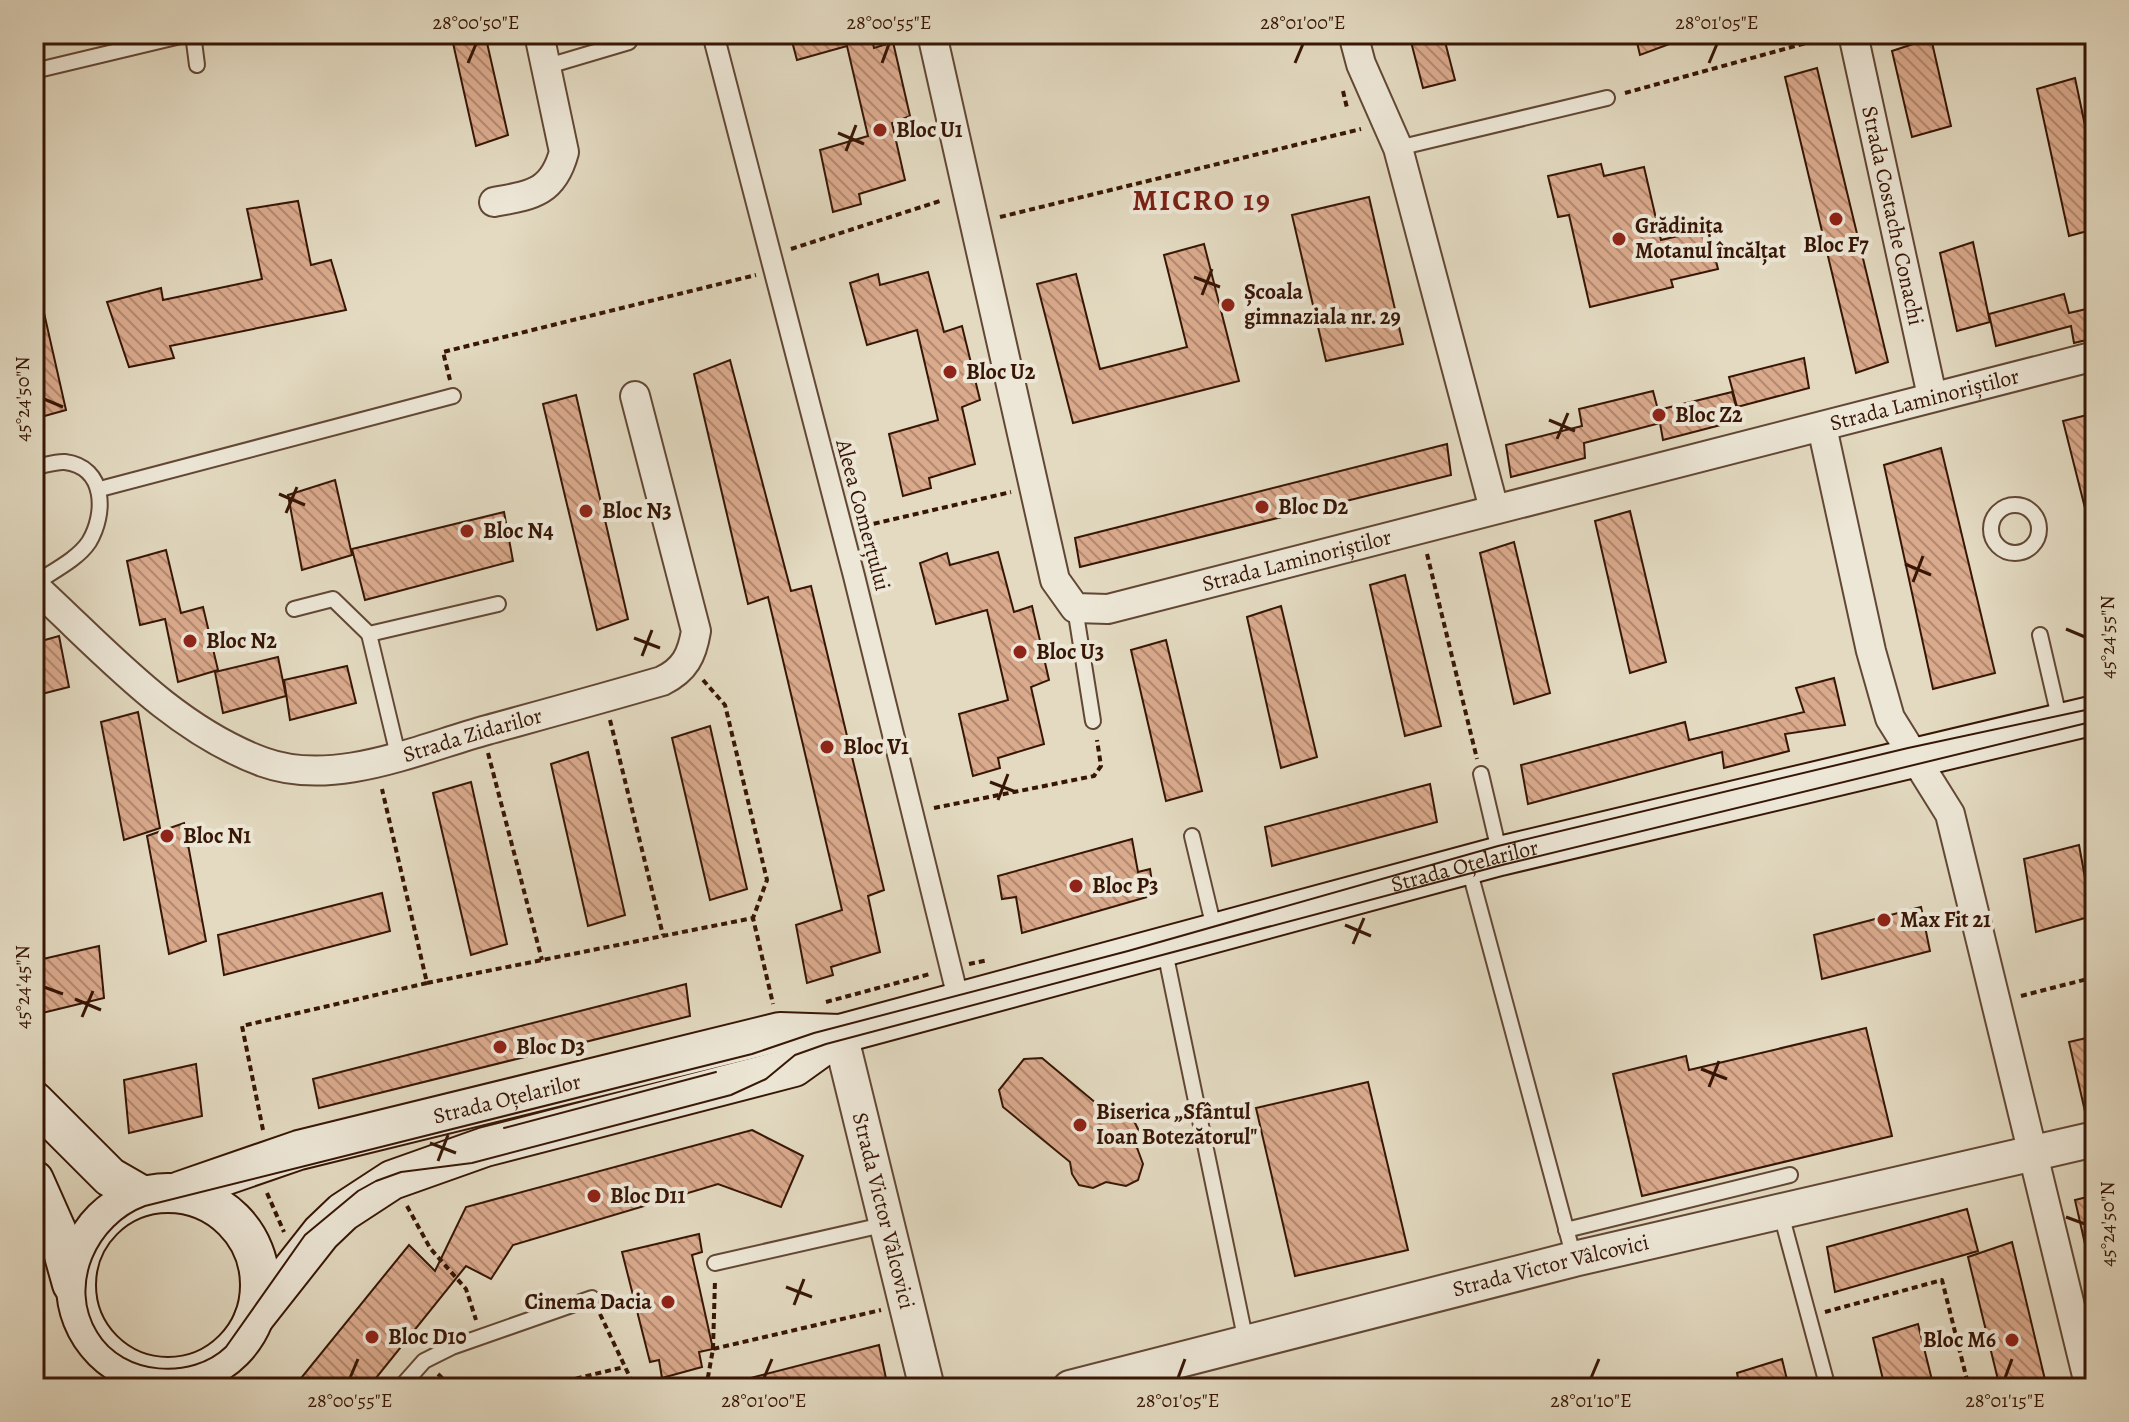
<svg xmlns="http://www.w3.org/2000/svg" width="2129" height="1422" font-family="Alegreya,serif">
  <defs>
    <pattern id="building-back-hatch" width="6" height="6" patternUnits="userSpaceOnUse" patternTransform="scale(2)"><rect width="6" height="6" fill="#daaa8d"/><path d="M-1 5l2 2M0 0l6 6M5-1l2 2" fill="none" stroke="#b28971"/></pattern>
  </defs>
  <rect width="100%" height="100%" fill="#e3dac1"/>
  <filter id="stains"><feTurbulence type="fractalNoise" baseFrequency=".0025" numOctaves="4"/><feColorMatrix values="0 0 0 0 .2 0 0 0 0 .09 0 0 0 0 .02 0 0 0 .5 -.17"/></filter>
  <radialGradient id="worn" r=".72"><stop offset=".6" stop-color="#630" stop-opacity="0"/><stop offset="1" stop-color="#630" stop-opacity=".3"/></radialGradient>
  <g fill="url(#building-back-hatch)" stroke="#371605" stroke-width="2">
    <path d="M451,34H485L508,135L476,146Z"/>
    <path d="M790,34H871L874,48L893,42L910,116L892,123L905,180L859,194L861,204L833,212L820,150L868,136L847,46L797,60Z"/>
    <path d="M1409,34H1443L1455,80L1423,88Z"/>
    <path d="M1635,34H1691V36L1640,55Z"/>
    <path d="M1931,38L1951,126L1912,137L1892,51Z"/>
    <path d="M1817,68L1888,362L1856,373L1785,77Z"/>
    <path d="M2075,78L2095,173V229L2069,236L2037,89Z"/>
    <path d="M1601,164L1604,176L1644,167L1661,240L1708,229L1718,269L1671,280L1673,287L1590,307L1569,215L1558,217L1548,176Z"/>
    <path d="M1369,197L1403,344L1326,361L1292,215Z"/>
    <path d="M298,201L311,265L331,260L346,310L170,346L174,358L129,367L107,302L161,288L163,300L262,279L247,209Z"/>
    <path d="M1973,242L1990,322L1957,331L1940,253Z"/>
    <path d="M1204,244L1239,381L1073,423L1037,284L1076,274L1100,369L1187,347L1164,255Z"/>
    <path d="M928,272L944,332L962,326L980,400L962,407L975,464L929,478L931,488L903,496L889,434L938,420L917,330L867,345L850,283L878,274L880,285Z"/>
    <path d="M2064,294L2069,313L2095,307V338L2074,343L2071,326L1996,346L1989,314Z"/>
    <path d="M42,304L66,410L34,419V305Z"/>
    <path d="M1804,358L1809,388L1737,407L1729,377Z"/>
    <path d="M730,360L791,591L811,586L884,890L868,896L880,952L831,967L833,975L807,983L796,925L842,910L768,597L748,604L694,374Z"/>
    <path d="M1653,391L1658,410L1732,392L1740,420L1663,440L1660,423L1584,443L1585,458L1511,477L1506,445L1582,426L1579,409Z"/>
    <path d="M576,395L628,619L597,630L543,404Z"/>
    <path d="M2095,413V520H2088L2063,421Z"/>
    <path d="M1447,444L1451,475L1080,567L1075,538Z"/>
    <path d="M1941,448L1995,673L1933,689L1884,465Z"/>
    <path d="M335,480L352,555L302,570L288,495Z"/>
    <path d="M1630,511L1666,662L1630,673L1595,521Z"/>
    <path d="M504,512L513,561L365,600L352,549Z"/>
    <path d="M1514,542L1550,693L1514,704L1480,553Z"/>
    <path d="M166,550L181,613L203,607L218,670L178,682L165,619L140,625L127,561Z"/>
    <path d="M998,552L1014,612L1032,606L1049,680L1031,687L1044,744L998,758L1000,768L973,776L959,714L1008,700L987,610L936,624L920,563L947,553L950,565Z"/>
    <path d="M1405,575L1441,726L1405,736L1370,585Z"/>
    <path d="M1281,606L1317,757L1281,768L1247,617Z"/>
    <path d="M59,636L69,687L34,696V643Z"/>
    <path d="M1166,640L1202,791L1166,801L1131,650Z"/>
    <path d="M278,657L286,696L223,713L215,672Z"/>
    <path d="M347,666L356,703L290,720L284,680Z"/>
    <path d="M1834,678L1845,725L1785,734L1789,751L1724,768L1722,752L1528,804L1521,765L1685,722L1689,740L1804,712L1796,688Z"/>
    <path d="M138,712L160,828L124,840L101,722Z"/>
    <path d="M710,726L747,889L710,900L672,738Z"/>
    <path d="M588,752L625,915L588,926L551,764Z"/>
    <path d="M471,782L507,944L471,955L433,793Z"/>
    <path d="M1430,784L1437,822L1272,866L1265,827Z"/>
    <path d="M184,823L206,941L169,954L147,836Z"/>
    <path d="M1132,839L1138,872L1150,869L1154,895L1022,933L1016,897L1002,899L998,876Z"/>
    <path d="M2079,845L2092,916L2036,932L2024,859Z"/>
    <path d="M382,893L390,931L224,975L218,935Z"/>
    <path d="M1921,907L1930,951L1822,979L1814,935Z"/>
    <path d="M99,946L104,998L34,1015V961Z"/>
    <path d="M686,984L690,1016L319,1108L313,1079Z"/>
    <path d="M1866,1028L1892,1136L1642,1196L1613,1074L1686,1056L1689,1070Z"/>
    <path d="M2095,1036V1120H2087L2069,1042Z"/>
    <path d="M1042,1058L1109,1114L1121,1113L1133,1119L1139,1131L1136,1145L1143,1164L1138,1180L1126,1186L1106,1182L1093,1188L1079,1185L1072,1174L1070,1162L1003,1107L999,1090L1024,1059Z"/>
    <path d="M196,1064L202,1116L129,1133L124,1080Z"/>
    <path d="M1368,1082L1408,1250L1295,1276L1256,1108Z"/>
    <path d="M752,1130L803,1156L781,1207L718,1184L513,1245L491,1279L466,1266L368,1388H293L409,1245L435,1271L466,1207Z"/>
    <path d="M2095,1195V1252L2087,1253L2075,1200Z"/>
    <path d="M1967,1209L1978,1251L1835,1292L1827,1247Z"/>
    <path d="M699,1234L702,1252L692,1255L713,1349L699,1352L702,1367L662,1378L659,1360L650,1362L622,1252Z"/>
    <path d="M2012,1242L2047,1388H2000L1968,1257Z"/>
    <path d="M1918,1324L1934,1388H1885L1873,1338Z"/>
    <path d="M879,1345L888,1388H739V1381Z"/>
    <path d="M1782,1359L1789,1388H1740L1737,1373Z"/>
  </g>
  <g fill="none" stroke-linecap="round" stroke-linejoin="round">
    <g stroke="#624734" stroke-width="18">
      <g id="service">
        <path d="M193,34L197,65"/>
        <path d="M548,66L629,42"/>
        <path d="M34,71L189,34"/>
        <path d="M1398,148L1607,98"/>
        <path d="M34,467C43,466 56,461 65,462C106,467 106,514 89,542C77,560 51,572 34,584"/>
        <path d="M100,489L453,396"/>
        <circle cx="2015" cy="529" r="24"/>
        <path d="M1075,608L1093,721"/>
        <path d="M294,609L333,599L369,634"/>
        <path d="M2040,635L2060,721"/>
        <path d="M398,755L369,634L498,604"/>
        <path d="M1481,774L1500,855"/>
        <path d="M1192,836L1215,932"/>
        <path d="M1468,865L1574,1258"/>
        <path d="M1164,947L1246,1342"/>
        <path d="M1781,1214L1828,1388"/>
        <path d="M1566,1230L1790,1175"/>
        <path d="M34,1249L57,1235"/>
        <path d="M715,1263L887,1224"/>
        <path d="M400,1388L424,1361L452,1347L592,1298"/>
      </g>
    </g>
    <g stroke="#624734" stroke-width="24">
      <path id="pedestrian" d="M713,34L854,576L961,1010"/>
    </g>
    <g stroke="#624734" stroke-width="32">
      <g id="minor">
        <path id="s1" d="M932,34L1055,580L1075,608L1108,609L2095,356"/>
        <path d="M1353,34L1361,64L1398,148L1494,509"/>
        <path id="s2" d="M1853,34L1932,396"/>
        <path d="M494,202C532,195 553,193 564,152L539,34"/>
        <path d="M1822,427L1871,651L1890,718L1950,814L2090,1388"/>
        <path id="s3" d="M34,586C104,650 171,728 263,762C334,788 418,749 487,730C545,714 604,698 662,681C685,670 692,655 696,631L635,396"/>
      </g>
    </g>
    <g stroke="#624734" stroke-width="38">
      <g id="tertiary">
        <path id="s4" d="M840,1034L927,1388"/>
        <path id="s5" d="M1070,1388L1574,1259L2095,1139"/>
      </g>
    </g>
    <g stroke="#371605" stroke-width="42">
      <g id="secondary">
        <path d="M34,1101L110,1177L143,1196"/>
        <path d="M34,1180L58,1234L72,1284"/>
        <path id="s6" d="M180,1191L299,1150L780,1032L840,1034L1500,856L2095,715"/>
        <circle cx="168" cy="1285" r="92"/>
        <path d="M254,1318L321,1233L343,1212L392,1180L485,1147L794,1067L840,1034"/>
      </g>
    </g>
    <g stroke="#371605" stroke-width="4" stroke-dasharray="6 4" stroke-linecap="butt">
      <path d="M1343,91L1347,108"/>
      <path d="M1625,93L1828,37"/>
      <path d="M1000,217L1361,129"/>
      <path d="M791,249L943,200"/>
      <path d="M450,380L443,352L756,275"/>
      <path d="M864,526L1011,492"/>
      <path d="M1427,554L1477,759"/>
      <path d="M703,680L725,705L767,880L753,918"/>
      <path d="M610,720L663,935"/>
      <path d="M488,753L542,960"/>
      <path d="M934,808L1094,776L1101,766L1097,740"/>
      <path d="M969,964L988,960"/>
      <path d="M427,983L753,918L773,1004"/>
      <path d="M2021,996L2095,977"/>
      <path d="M826,1002L930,974"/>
      <path d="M263,1130L242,1026L427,983L382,789"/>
      <path d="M267,1193L284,1232"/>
      <path d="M407,1206L430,1248L466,1289L476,1320"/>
      <path d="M1825,1312L1942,1280L1969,1388"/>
      <path d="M600,1314L635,1388"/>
      <path d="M713,1349L715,1280"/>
      <path d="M438,1374L452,1388"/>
      <path d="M537,1388L624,1367"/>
      <path d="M706,1388L713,1349L881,1310"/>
    </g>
    <use href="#service" stroke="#ede7d7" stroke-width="14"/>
    <use href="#pedestrian" stroke="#ede7d7" stroke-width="20"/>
    <use href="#minor" stroke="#ede7d7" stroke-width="28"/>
    <use href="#tertiary" stroke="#ede7d7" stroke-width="34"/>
    <use href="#secondary" stroke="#ede7d7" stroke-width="38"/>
    <g stroke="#371605" stroke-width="2">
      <path d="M2095,708L1908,748L1498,846L1128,951L814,1033L752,1054L145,1206C97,1224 68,1285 97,1332C123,1376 192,1380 226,1347L305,1235L358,1191L376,1181L401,1172L472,1163L731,1095L766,1079L795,1055L826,1044L1502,865L2095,721"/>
      <path d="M504,1128L716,1072"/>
    </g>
  </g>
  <path fill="none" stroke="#371605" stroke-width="3" d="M468,63L476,44M882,63L889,44M1295,63L1303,44M1709,63L1717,44M838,133L864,144M846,151L856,125M1194,277L1220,287M1202,295L1212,269M44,399L63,407M1549,420L1575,431M1557,439L1568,413M279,494L305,505M286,513L297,487M1905,564L1931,575M1913,582L1923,556M2066,629L2085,637M634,638L660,648M642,656L652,630M990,782L1016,792M998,800L1008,774M1345,925L1371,936M1353,944L1364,918M44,987L63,994M75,999L101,1010M82,1017L93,991M1701,1069L1727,1079M1709,1087L1719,1061M430,1143L456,1153M438,1161L448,1135M2066,1217L2085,1224M786,1287L812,1297M794,1305L804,1279M350,1378L358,1359M764,1378L772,1359M1178,1378L1185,1359M1591,1378L1599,1359M2005,1378L2012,1359"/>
  <g fill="#8f2418" stroke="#ede7d7" stroke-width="3">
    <circle cx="880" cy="130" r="8"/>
    <circle cx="1836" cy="219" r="8"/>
    <circle cx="1619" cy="239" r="8"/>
    <circle cx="1228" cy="305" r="8"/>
    <circle cx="950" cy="372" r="8"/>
    <circle cx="1659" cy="415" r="8"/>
    <circle cx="1262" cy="507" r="8"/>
    <circle cx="586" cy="511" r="8"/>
    <circle cx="467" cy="531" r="8"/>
    <circle cx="190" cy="641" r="8"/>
    <circle cx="1020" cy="652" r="8"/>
    <circle cx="827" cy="747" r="8"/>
    <circle cx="167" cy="836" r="8"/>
    <circle cx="1076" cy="886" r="8"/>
    <circle cx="1884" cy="920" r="8"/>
    <circle cx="500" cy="1047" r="8"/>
    <circle cx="1080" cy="1125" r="8"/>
    <circle cx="594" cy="1196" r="8"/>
    <circle cx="668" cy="1302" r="8"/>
    <circle cx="372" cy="1337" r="8"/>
    <circle cx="2012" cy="1340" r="8"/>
  </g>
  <g text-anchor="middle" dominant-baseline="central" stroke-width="8" stroke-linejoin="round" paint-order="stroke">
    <g font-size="22" font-weight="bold" fill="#371605" stroke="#ede7d7" text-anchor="start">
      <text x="896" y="130">Bloc U1</text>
      <text x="1635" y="226">Grădinița<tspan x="1635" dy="25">Motanul încălțat</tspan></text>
      <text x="1836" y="245" text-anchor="middle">Bloc F7</text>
      <text x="1244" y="292">Școala<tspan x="1244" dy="25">gimnaziala nr. 29</tspan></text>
      <text x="966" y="372">Bloc U2</text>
      <text x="1675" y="415">Bloc Z2</text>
      <text x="1278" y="507">Bloc D2</text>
      <text x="602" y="511">Bloc N3</text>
      <text x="483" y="531">Bloc N4</text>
      <text x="206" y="641">Bloc N2</text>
      <text x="1036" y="652">Bloc U3</text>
      <text x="843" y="747">Bloc V1</text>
      <text x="183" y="836">Bloc N1</text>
      <text x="1092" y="886">Bloc P3</text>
      <text x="1900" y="920">Max Fit 21</text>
      <text x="516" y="1047">Bloc D3</text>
      <text x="1096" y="1112">Biserica „Sfântul<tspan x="1096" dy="25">Ioan Botezătorul"</tspan></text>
      <text x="610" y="1196">Bloc D11</text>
      <text x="652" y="1302" text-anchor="end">Cinema Dacia</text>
      <text x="388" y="1337">Bloc D10</text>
      <text x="1996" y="1340" text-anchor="end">Bloc M6</text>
    </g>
    <g font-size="22" fill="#371605" stroke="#ede7d7">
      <text stroke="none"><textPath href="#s2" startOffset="186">Strada Costache Conachi</textPath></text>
      <text stroke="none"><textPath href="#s1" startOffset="1470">Strada Laminoriștilor</textPath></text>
      <text transform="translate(863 515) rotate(75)">Aleea Comerțului</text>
      <text stroke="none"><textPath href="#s1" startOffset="822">Strada Laminoriștilor</textPath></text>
      <text stroke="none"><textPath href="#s3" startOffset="506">Strada Zidarilor</textPath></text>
      <text stroke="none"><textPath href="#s6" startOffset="1328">Strada Oțelarilor</textPath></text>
      <text stroke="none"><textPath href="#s6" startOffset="340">Strada Oțelarilor</textPath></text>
      <text stroke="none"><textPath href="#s4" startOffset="182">Strada Victor Vâlcovici</textPath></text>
      <text stroke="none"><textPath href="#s5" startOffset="496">Strada Victor Vâlcovici</textPath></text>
    </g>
    <g font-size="30" font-weight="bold" letter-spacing="2" fill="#7a1f14" stroke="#ede7d7">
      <text x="1202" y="200">MICRO 19</text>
    </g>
  </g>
  <rect width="2129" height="1422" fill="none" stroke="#e3dac1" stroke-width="88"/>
  <rect x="44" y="44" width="2041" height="1334" fill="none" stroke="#371605" stroke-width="3"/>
  <g font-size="20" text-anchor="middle" fill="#371605">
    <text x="476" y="29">28°00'50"E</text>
    <text x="889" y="29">28°00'55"E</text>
    <text x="1303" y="29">28°01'00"E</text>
    <text x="1717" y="29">28°01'05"E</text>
    <text transform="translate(22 399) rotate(-90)" y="7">45°24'50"N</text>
    <text transform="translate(2107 637) rotate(-90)" y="7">45°24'55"N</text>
    <text transform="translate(22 987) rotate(-90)" y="7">45°24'45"N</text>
    <text transform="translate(2107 1224) rotate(-90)" y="7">45°24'50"N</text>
    <text x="350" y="1407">28°00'55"E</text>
    <text x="764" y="1407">28°01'00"E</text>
    <text x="1178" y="1407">28°01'05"E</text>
    <text x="1591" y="1407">28°01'10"E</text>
    <text x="2005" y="1407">28°01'15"E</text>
  </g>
  <rect width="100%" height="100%" filter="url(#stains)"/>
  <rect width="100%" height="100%" fill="url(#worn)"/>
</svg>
